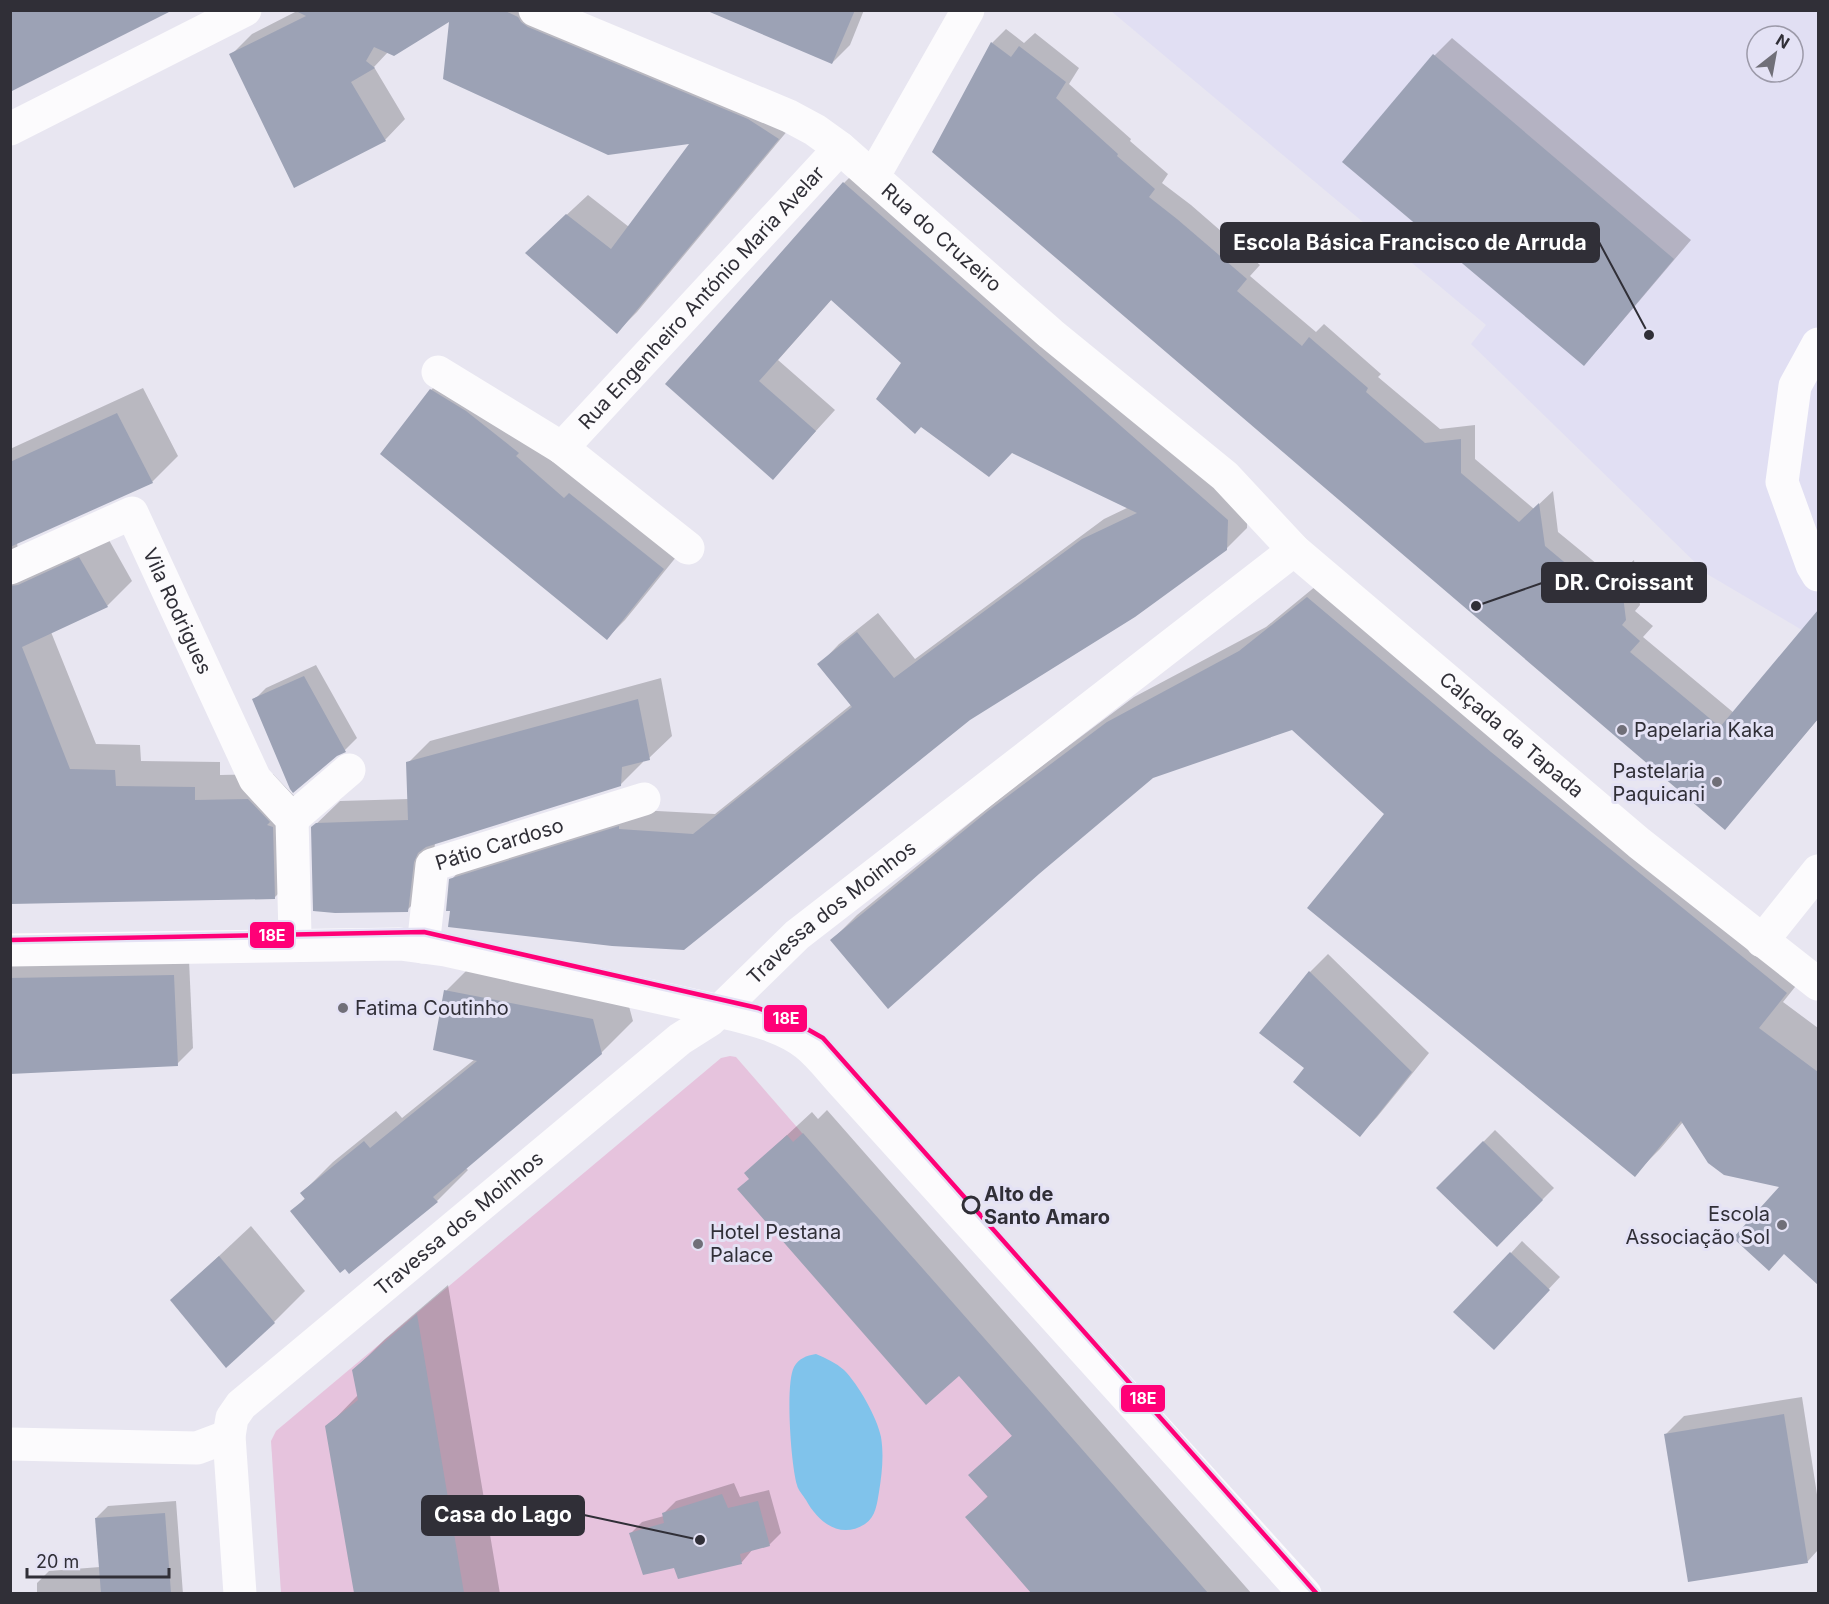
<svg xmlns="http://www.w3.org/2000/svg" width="1829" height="1604" font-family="Inter,sans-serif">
  <rect width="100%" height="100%" fill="#e8e6f1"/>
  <path fill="#e1dff3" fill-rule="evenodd" d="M1111,11H1818V645L1802,630L1707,574L1471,344L1486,325ZM1757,36H1793V72H1757Z"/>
  <path fill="#e6c3dd" d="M730,1056L736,1057L1202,1593H281L271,1441L276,1431L721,1058Z"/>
  <path fill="#80c3eb" d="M816,1354C826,1358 836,1363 844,1370C858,1384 877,1417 881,1437C884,1455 882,1474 879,1492C877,1503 876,1517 865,1524C840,1540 818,1522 806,1500C803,1495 798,1490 797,1485C791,1465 785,1384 794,1367C799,1358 806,1356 816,1354Z"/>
  <g fill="#0003">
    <path d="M299,10H556L798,118L637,312L617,332L547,233L588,195L629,227L692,142L451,19L388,52L374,67L405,119L385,140L231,55L252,34Z"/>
    <path d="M707,10H864L850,45L832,63Z"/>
    <path d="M1006,29L1024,43L1035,33L1079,68L1069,84L1131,139L1130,141L1168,174L1162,183L1191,205L1260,265L1250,276L1316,332L1324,324L1381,374L1378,377L1440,429L1475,425V459L1534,509L1553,491L1558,532L1614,578L1634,560L1640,605L1635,611L1653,626L1643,637L1734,713L1817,617L1818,619V719L1725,828L992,43Z"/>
    <path d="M1452,38L1691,240L1601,346L1584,364L1344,161L1435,55Z"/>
    <path d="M865,162L1248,499L1247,528L1226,549L969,719L684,948L452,909L451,880L471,859L638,810L715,814L852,704L819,665L839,644L878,613L915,659L1104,519L1129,507L903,363L832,299L778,360L835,410L773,478L667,384L844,183Z"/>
    <path d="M449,373L681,551L625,620L607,638L431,390Z"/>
    <path d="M143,388L178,456L152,482L17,543L18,549L105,533L132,581L107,606L51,632L96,744L140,745L141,761L220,762V775L273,774L294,796L300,872L275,897L10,902V449Z"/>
    <path d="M1333,572L1811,967L1783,1002L1818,1028V1275L1814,1279L1782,1186L1683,1122L1660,1149L1635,1174L1386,814L1292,728L1152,777L832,940L857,915L1015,786L1134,697L1266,627Z"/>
    <path d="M316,665L357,738L345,750L336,754L254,700L266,688Z"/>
    <path d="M661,678L672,736L649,758L643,760V762L620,785L435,843L430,888L407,910L312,828L340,801L409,799L408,763L430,741Z"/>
    <path d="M1328,954L1429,1053L1377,1117L1360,1135L1306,1068L1261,1032L1310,972Z"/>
    <path d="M189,960L193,1048L177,1064L10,1072V963Z"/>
    <path d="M477,960L624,988L633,1021L601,1053L465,1167L468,1170L437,1201L349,1272L292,1212L306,1197L302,1193L333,1162L396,1111L402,1118L475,1059L446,991Z"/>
    <path d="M827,1110L1252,1594H1033L967,1517L988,1496L970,1475L1013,1435L959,1374L746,1173L812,1112L818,1119Z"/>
    <path d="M1495,1130L1554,1188L1497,1245L1438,1188Z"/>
    <path d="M251,1226L305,1291L274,1322L172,1300Z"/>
    <path d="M1522,1241L1560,1277L1505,1336L1511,1253Z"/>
    <path d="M448,1285L500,1594H356L327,1427L358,1395L353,1371L385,1339Z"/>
    <path d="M1802,1397L1818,1501V1550L1808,1561L1689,1581L1666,1434L1684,1416Z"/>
    <path d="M734,1483L740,1497L769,1490L781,1533L769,1545L753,1549L742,1562L675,1566L630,1534L642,1522L664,1516V1513L676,1501Z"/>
    <path d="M176,1501L183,1594H37V1583L49,1571L100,1567L96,1518L108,1506Z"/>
  </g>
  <g fill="#9ca2b5">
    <path d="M10,10H173L10,92Z"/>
    <path d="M294,10H503L518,17L521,22L528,27L748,119L779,139L617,334L525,253L566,214L611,249L689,144L608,155L443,79L449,22L394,56L374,47L366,61L375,68L351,82L386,141L294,188L229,54L306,16Z"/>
    <path d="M705,10H855L832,64Z"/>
    <path d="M991,42L1011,57L1019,46L1066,82L1056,98L1118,154L1117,156L1155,189L1149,197L1177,219L1247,279L1237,291L1302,346L1309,337L1368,388L1366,392L1425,443L1461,439V473L1519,522L1539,503L1545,546L1599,591L1620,572L1626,620L1622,625L1640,641L1630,652L1720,727L1818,610V719L1725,830L932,152Z"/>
    <path d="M1433,54L1674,259L1584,366L1342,162Z"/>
    <path d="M843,182L1228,520L1227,550L1135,617L970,720L684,950L612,946L448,927L450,911H446L449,879L619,826V829L693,834L852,707L817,664L857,632L894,678L1082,539L1137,513L1012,453L989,477L921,427L915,434L876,399L901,363L831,300L759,381L816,431L773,480L665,384Z"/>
    <path d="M430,389L466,411L519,453L516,456L564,498L569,493L664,569L607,640L380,454Z"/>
    <path d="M117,413L153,483L10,547V462Z"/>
    <path d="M79,557L108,607L22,647L70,769L115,770L116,786L195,787V800L248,799L270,822L267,825L273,827L275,899L10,904V586L18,585Z"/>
    <path d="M1307,597L1491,752L1787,993L1759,1028L1818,1072V1285L1784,1254L1769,1271L1733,1238L1779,1187L1724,1175L1708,1163L1681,1121L1635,1177L1307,908L1384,814L1292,730L1153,778L1039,874L888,1009L830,940L988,811L1107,722L1239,651Z"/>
    <path d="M304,676L346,752L337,756L293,793L290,789L252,699Z"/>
    <path d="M638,699L650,760L622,767L621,786L426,847L418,853L414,862L408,912L335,913L313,911L311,827L316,823L408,820L406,762Z"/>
    <path d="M1309,971L1412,1072L1360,1137L1293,1082L1304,1068L1259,1033Z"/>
    <path d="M174,975L178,1066L10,1074V978Z"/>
    <path d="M444,990L593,1019L602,1054L433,1197L438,1202L349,1274L345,1269L340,1273L290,1211L305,1199L300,1193L364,1141L370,1148L477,1061L433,1050Z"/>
    <path d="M803,1133L1045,1407L1208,1593H1031L965,1517L988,1497L968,1475L1012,1436L959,1376L926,1405L737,1189L749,1179L744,1173L787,1135L793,1142Z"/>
    <path d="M1483,1141L1543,1200L1497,1247L1436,1188Z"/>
    <path d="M1510,1252L1550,1290L1494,1350L1453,1312Z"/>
    <path d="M219,1256L275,1323L226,1368L170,1300Z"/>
    <path d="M417,1314L464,1593H354L325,1426L358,1400L352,1370Z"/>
    <path d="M1784,1414L1808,1563L1688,1582L1664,1434Z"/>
    <path d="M722,1494L728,1508L758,1501L770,1546L740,1554L742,1564L678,1579L674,1568L643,1575L629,1533L664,1523L662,1513Z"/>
    <path d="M165,1513L171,1593H101L95,1518Z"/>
  </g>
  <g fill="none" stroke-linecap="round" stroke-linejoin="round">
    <g stroke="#fcfbfd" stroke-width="33">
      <path id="s1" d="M535,10L789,116L815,130L840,148L1051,334L1225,476L1294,550L1639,843L1818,984"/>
      <path d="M10,129L245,10"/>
      <path d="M873,177L968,10"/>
      <path d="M1818,344L1795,386L1782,482L1812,565L1818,575"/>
      <path d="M438,372L562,448"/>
      <path id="s2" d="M688,548L562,448L840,148"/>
      <path id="s3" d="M10,568L132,513L255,779L292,819L295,935L298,944"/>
      <path d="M292,819L349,770"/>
      <path d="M1762,941L1818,871"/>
      <path id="s4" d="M423,947L432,865L644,799"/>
      <path d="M10,950L400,944L445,950L720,1011C749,1019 782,1025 806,1044C819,1054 830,1069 841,1081L1305,1594"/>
      <path d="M10,1444L197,1448L229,1436"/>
      <path id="s5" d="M240,1594L229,1436L232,1418L241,1405L680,1039L710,1020L797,935L1294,550"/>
    </g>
    <g stroke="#e4e2f5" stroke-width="9">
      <path id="tram-1" d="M10,940L424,932L758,1008L793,1021L823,1038L1317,1594"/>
    </g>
    <use href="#tram-1" stroke="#f07" stroke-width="4.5"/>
  </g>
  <g fill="#706f78" stroke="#e4e2f5" stroke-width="2">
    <circle cx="1622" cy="730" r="6"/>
    <circle cx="1717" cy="782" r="6"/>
    <circle cx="343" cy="1008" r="6"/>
    <circle cx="1782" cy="1225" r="6"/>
    <circle cx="698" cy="1244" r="6"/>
  </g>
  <circle fill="#e4e2f5" stroke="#302f37" stroke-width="3" cx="971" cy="1205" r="8"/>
  <g text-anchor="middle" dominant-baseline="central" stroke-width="6" stroke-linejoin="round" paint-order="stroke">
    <g font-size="20" fill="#302f37" stroke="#e4e2f5">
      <text stroke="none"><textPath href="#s1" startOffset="471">Rua do Cruzeiro</textPath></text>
      <text stroke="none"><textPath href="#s2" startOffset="366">Rua Engenheiro António Maria Avelar</textPath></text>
      <text stroke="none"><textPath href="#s3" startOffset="242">Vila Rodrigues</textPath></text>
      <text stroke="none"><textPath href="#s1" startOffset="1228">Calçada da Tapada</textPath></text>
      <text stroke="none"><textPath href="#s4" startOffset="153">Pátio Cardoso</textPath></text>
      <text stroke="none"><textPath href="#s5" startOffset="962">Travessa dos Moinhos</textPath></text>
      <text stroke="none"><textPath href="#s5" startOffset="476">Travessa dos Moinhos</textPath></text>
    </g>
    <g font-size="20" fill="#302f37" stroke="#e4e2f5" text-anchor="start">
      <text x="1634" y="730">Papelaria Kaka</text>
      <text x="1705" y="771" text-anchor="end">Pastelaria<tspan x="1705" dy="23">Paquicani</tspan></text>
      <text x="355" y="1008">Fatima Coutinho</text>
      <text x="1770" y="1214" text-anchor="end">Escola<tspan x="1770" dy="23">Associação Sol</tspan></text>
      <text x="710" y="1232">Hotel Pestana<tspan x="710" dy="23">Palace</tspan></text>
    </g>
    <g font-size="20" font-weight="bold" fill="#302f37" stroke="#e4e2f5" text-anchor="start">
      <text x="984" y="1194">Alto de<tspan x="984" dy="23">Santo Amaro</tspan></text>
    </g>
  </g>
  <path fill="none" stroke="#302f37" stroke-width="2" d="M1649 335L1599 242M1476 606L1542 583M700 1540L584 1515"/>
  <g fill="#302f37" stroke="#e4e2f5" stroke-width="2">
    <circle cx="1649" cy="335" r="6"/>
    <circle cx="1476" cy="606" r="6"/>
    <circle cx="700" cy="1540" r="6"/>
  </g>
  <g fill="#302f37" stroke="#302f37" stroke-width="2">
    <rect x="1221" y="223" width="378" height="39" rx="6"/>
    <rect x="1542" y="563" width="164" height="39" rx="6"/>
    <rect x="422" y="1496" width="162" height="39" rx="6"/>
  </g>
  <g font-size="21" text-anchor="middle" font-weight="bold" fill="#fff">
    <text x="1410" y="250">Escola Básica Francisco de Arruda</text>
    <text x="1624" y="590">DR. Croissant</text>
    <text x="503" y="1522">Casa do Lago</text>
  </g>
  <g stroke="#e4e2f5" stroke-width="2">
    <rect x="249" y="921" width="46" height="28" rx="6" fill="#f07"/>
    <rect x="763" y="1004" width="45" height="29" rx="6" fill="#f07"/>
    <rect x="1120" y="1384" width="46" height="29" rx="6" fill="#f07"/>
  </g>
  <g font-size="16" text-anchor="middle" font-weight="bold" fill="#fff">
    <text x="272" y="941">18E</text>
    <text x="786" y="1024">18E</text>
    <text x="1143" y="1404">18E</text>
  </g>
  <rect width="1829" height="1604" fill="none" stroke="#302f37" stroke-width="24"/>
  <g transform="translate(1775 54) rotate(31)"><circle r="28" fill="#e4e2f5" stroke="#9c9aa9" stroke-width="1.5"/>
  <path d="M0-4.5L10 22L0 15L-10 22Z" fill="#706f78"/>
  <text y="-9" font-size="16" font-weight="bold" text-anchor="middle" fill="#302f37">N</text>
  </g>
  <path d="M27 1568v9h142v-9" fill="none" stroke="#302f37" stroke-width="3"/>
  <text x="36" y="1568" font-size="18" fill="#302f37" stroke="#e4e2f5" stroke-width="4.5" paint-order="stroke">20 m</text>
</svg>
